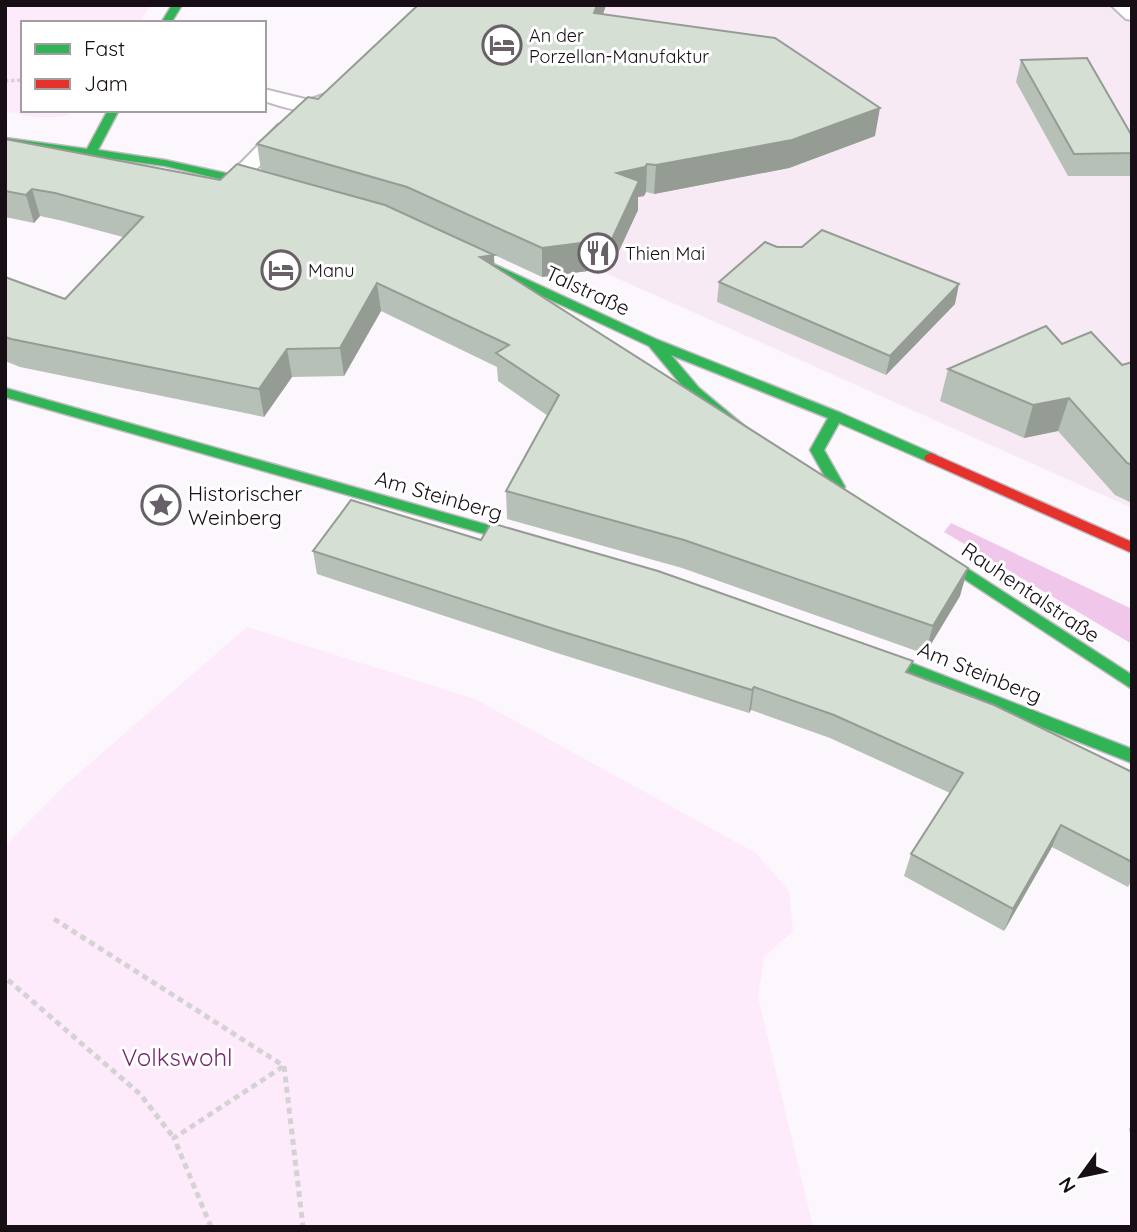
<svg xmlns="http://www.w3.org/2000/svg" width="1137" height="1232" font-family="Quicksand,sans-serif">
  <rect width="100%" height="100%" fill="#fcf7fc"/>
  <path fill="#f7eaf5" d="M605,5H1132V508L502,227Z"/>
  <g fill="#fdeafa">
    <path d="M5,5H151L139,23H23V110H77C58,124 26,115 5,112Z"/>
    <path d="M247,627L475,699L756,853L789,891L793,931L764,957L758,997L813,1227H5V846L63,787Z"/>
  </g>
  <path fill="#f0c7eb" d="M951,523L1132,609V644L944,532Z"/>
  <g fill="none" stroke-linecap="round" stroke-linejoin="round">
    <g stroke="#c1bac0" stroke-width="4">
      <g id="lane">
        <path d="M1111,5H1131L1132,20L1126,19Z"/>
        <path d="M264,89L309,100L334,91L344,97C325,122 289,109 264,101Z"/>
        <path d="M285,123L292,125L295,129L292,133L243,183H229L226,179L229,175L278,125Z"/>
      </g>
    </g>
    <g stroke="#c1bac0" stroke-width="3">
      <g id="fast">
        <path d="M172,5H182L171,23H161Z"/>
        <path d="M108,110H119L98,150L165,160L275,184L281,188L275,192L165,166L5,144V138L87,149Z"/>
        <path d="M461,249L658,340L841,413L936,455L938,458L931,463L926,461L839,423L824,450L845,487L838,492L833,491L810,450L828,418L671,355L699,388L748,429L741,434L736,432L689,394L649,346L457,256L455,253Z"/>
        <path d="M5,388L537,539L545,544L537,549L5,397Z"/>
        <path d="M925,541L1132,675V689L920,550L917,546Z"/>
        <path d="M860,643L1132,749V763L854,653L852,649L854,645Z"/>
      </g>
    </g>
    <g stroke="#c1bac0" stroke-width="3">
      <path id="jam" d="M931,453L1132,542V553L926,461L924,458L926,455Z"/>
    </g>
    <path stroke="#d5d2d4" stroke-width="3.5" stroke-dasharray="3.5 2.5" stroke-linecap="butt" d="M5,81L23,80"/>
    <g stroke="#d5d2d4" stroke-width="5" stroke-dasharray="6 4.5" stroke-linecap="butt">
      <path d="M54,919L284,1066L303,1227"/>
      <path d="M8,980L140,1094L174,1138"/>
      <path d="M211,1227L174,1138L284,1066"/>
    </g>
    <use href="#lane" fill="#fffeff" fill-rule="evenodd"/>
    <use href="#fast" fill="#30b455" fill-rule="evenodd"/>
    <use href="#jam" fill="#e5322d" fill-rule="evenodd"/>
  </g>
  <g fill="#b7c0b6">
    <path d="M418,5H606L603,14L875,136L789,168L654,194L646,192L644,196L638,197V210L611,268L542,277L406,214L494,255V266L960,596L925,654L682,568L507,519L506,491L548,416L498,381L497,367L381,311L344,376L292,377L264,417L20,367L5,361V277L65,299L123,237L63,221L40,216L34,223L5,217V139L220,180L261,170L257,144L318,99Z"/>
    <path d="M1021,60L1132,136V176H1068L1016,82Z"/>
    <path d="M777,247L955,304L886,375L717,302L719,282Z"/>
    <path d="M1062,344L1122,365L1132,362V503L1115,495L1058,431L1024,438L940,401L948,369Z"/>
    <path d="M313,551L910,673L1132,772V879L1128,887L1052,847L1004,931L904,876L911,854L950,793L830,738L751,710L749,713L557,653L317,574Z"/>
    <path d="M1132,1125V1140L1129,1129Z"/>
  </g>
  <g fill="#959c94">
    <path d="M597,5H606L594,40V13Z"/>
    <path d="M880,108L875,136L789,168L654,194L656,165Z"/>
    <path d="M647,164L646,192L644,196L638,197V210L611,268L542,277V248L617,173Z"/>
    <path d="M32,189L40,216L34,223L26,195Z"/>
    <path d="M494,255L495,283L480,257Z"/>
    <path d="M377,283L381,311L344,376L340,348Z"/>
    <path d="M959,284L955,304L886,375L890,356Z"/>
    <path d="M287,349L292,377L264,417L259,389Z"/>
    <path d="M1069,398L1058,431L1024,438L1033,405Z"/>
    <path d="M968,568L960,596L925,654L933,626Z"/>
    <path d="M754,687L751,710L749,713L752,690Z"/>
    <path d="M1061,825L1052,847L1004,931L1013,909Z"/>
  </g>
  <g fill="#d5dfd4" stroke="#959c94" stroke-width="2">
    <path d="M418,5H597L594,13L775,38L880,108L792,140L656,165L647,164L645,167L617,173L639,181L612,239L542,248L407,187L257,144L308,97L318,99Z"/>
    <path d="M1087,58L1132,136V153L1074,154L1021,60Z"/>
    <path d="M5,139L220,180L237,164L385,205L494,255L480,257L968,568L933,626L684,540L506,491L559,395L496,353L509,345L377,283L340,348L287,349L259,389L11,339L5,337V277L65,299L143,217L55,193L32,189L26,195L5,191Z"/>
    <path d="M822,230L959,284L890,356L719,282L765,242L777,247H802Z"/>
    <path d="M1046,326L1062,344L1091,332L1122,365L1132,362V465L1127,463L1069,398L1033,405L948,369Z"/>
    <path d="M351,500L481,540L491,523L658,571L913,661L906,672L994,705L1132,772V862L1061,825L1013,909L911,854L963,773L834,715L754,687L752,690L557,630L313,551Z"/>
  </g>
  <defs>
    <g id="hotel-ring" transform="scale(2.0125)"><circle r="9.5" fill="#fff" stroke="#676066" stroke-width="1.5"/><path d="M-6-4.5h1.5V1H6V5H4.5V3h-9V5H-6ZM-4 0a1.8 1.8 0 1 1 3.6 0ZM.5 0V-2.5h3Q6-2.5 6 0Z" fill="#676066"/></g>
    <g id="restaurant-ring" transform="scale(2.0125)"><circle r="9.5" fill="#fff" stroke="#676066" stroke-width="1.5"/><path d="M-5-6h1v4h1v-4h1v4h1v-4h1v5L-1.5 .5V6h-2V.5L-5-1ZM5-6V6H3V1.5H1.5Q1.5-4 5-6Z" fill="#676066"/></g>
    <g id="sight-ring" transform="scale(2.0125)"><circle r="9.5" fill="#fff" stroke="#676066" stroke-width="1.5"/><path d="M0-6L1.8-2.2L6-1.7L2.9 1.2L3.7 5.4L0 3.3L-3.7 5.4L-2.9 1.2L-6-1.7L-1.8-2.2Z" fill="#676066"/></g>
  </defs>
  <g fill-rule="evenodd">
    <use href="#hotel-ring" x="502" y="45"/>
    <use href="#restaurant-ring" x="598" y="253"/>
    <use href="#hotel-ring" x="281" y="270"/>
    <use href="#sight-ring" x="161" y="505"/>
  </g>
  <g text-anchor="middle" dominant-baseline="central" stroke-width="6" stroke-linejoin="round" paint-order="stroke">
    <g font-size="18" fill="#170e16" stroke="#fff" text-anchor="start">
      <text x="529" y="35">An der<tspan x="529" dy="21">Porzellan-Manufaktur</tspan></text>
      <text x="625" y="253">Thien Mai</text>
      <text x="308" y="270">Manu</text>
    </g>
    <g font-size="21" fill="#170e16" stroke="#fff">
      <text transform="translate(588 290) rotate(25)">Talstraße</text>
      <text transform="translate(439 495) rotate(16)">Am Steinberg</text>
      <text transform="translate(1031 592) rotate(34)">Rauhentalstraße</text>
      <text transform="translate(980 672) rotate(22)">Am Steinberg</text>
    </g>
    <g font-size="21" fill="#170e16" stroke="#fff" text-anchor="start">
      <text x="188" y="493">Historischer<tspan x="188" dy="24">Weinberg</tspan></text>
    </g>
    <g font-size="24" fill="#7a2873" stroke="#fff">
      <text x="177" y="1057">Volkswohl</text>
    </g>
  </g>
  <rect width="1137" height="1232" fill="none" stroke="#170e16" stroke-width="14"/>
  <rect x="21" y="21" width="245" height="91" fill="#ffffff" stroke="#a29fa2" stroke-width="2"/>
  <rect x="35" y="44" width="35" height="10" fill="#30b455" stroke="#a29fa2" stroke-width="2"/>
  <text x="84" y="56" font-size="21" fill="#170e16">Fast</text>
  <rect x="35" y="79" width="35" height="10" fill="#e5322d" stroke="#a29fa2" stroke-width="2"/>
  <text x="84" y="91" font-size="21" fill="#170e16">Jam</text>
  <g transform="translate(1081 1176) rotate(237)" stroke="#ffffff" stroke-width="5" paint-order="stroke">
  <path d="M0-5L12 26L0 18L-12 26Z" fill="#170e16"/>
  <text y="-10" font-size="19" font-weight="bold" text-anchor="middle" fill="#170e16">N</text>
  </g>
</svg>
